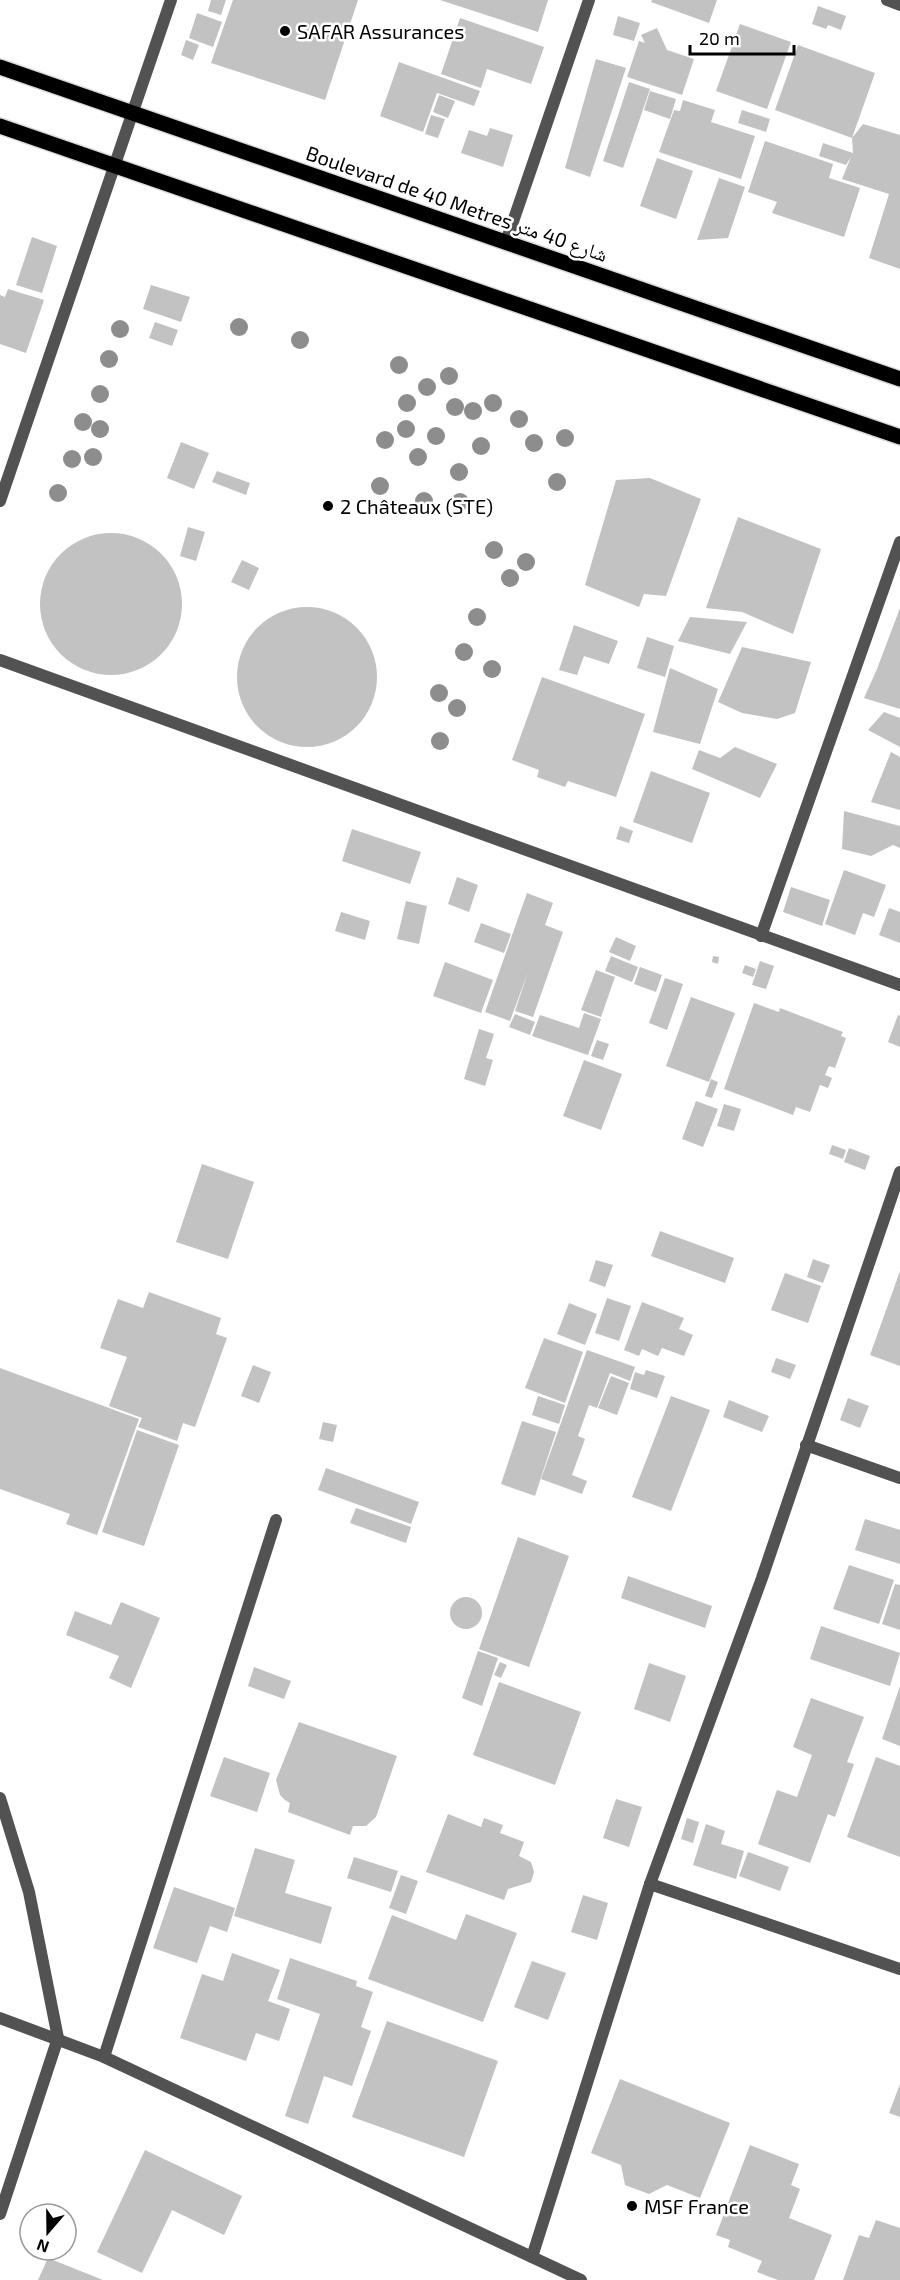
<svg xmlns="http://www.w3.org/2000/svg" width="900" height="2280" font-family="'Exo 2','Noto Naskh Arabic',sans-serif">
  <rect width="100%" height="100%" fill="#fff"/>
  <g fill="#c2c2c2">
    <path d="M211,0H226L221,15L208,11Z"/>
    <path d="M233,0H358L325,100L211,63Z"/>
    <path d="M440,0H548L538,32Z"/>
    <path d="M652,0H717L709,23L651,2Z"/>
    <path d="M818,6L846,16L841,30L828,25L826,29L812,24Z"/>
    <path d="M197,13L222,22L213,47L189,38Z"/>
    <path d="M618,16L640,23L634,41L613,35Z"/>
    <path d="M460,18L544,47L531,84L487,69L481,88L441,74Z"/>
    <path d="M740,24L791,42L767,109L716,91Z"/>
    <path d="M657,28L667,50L694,59L682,95L627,77L639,41L645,43L641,35Z"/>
    <path d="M186,40L199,45L193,60L181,55Z"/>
    <path d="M798,45L875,73L852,138L863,124L900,135V269L869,258L889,194L842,179L851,157L846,165L819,156L823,143L853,153L852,138L775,110Z"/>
    <path d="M596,59L626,68L590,177L565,168Z"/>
    <path d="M399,62L480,91L474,106L437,93L423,132L380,116Z"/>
    <path d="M629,82L650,89L623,168L603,161Z"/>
    <path d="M650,91L676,99L670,119L644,110Z"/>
    <path d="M439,95L455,101L448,118L433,112Z"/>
    <path d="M683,100L715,110L711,122L755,136L741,179L659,152L674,110L680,111Z"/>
    <path d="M742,110L770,119L766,132L738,123Z"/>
    <path d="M431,115L445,119L438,138L425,134Z"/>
    <path d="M490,128L513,135L503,167L461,153L469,130L487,136Z"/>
    <path d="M765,141L833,164L829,178L860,188L844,237L772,213L777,202L748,192Z"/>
    <path d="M657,158L693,171L676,219L640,206Z"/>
    <path d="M719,178L745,187L728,238L697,240Z"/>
    <path d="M32,237L57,246L42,293L16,285Z"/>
    <path d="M151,285L190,297L181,322L143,309Z"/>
    <path d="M8,289L44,300L26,353L0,344V295L5,297Z"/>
    <path d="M155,322L178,330L172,346L149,338Z"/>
    <path d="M181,442L209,453L194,489L167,478Z"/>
    <path d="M217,471L250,483L246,495L212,482Z"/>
    <path d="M650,478L701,499L666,596L644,594L639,607L585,585L616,480Z"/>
    <path d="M738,517L821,549L793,634L742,612L706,608Z"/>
    <path d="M188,527L205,532L196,561L180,556Z"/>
    <circle cx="111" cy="604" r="71"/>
    <path d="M242,560L259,568L249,590L231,582Z"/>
    <circle cx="307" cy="677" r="70"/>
    <path d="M900,608V709L864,698L877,669Z"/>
    <path d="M690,617L747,622L730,654L678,641Z"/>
    <path d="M574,625L618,641L609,664L584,656L577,675L559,670Z"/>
    <path d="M647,637L674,646L665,677L637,668Z"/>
    <path d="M742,647L811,662L795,713L777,719L742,713L718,702Z"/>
    <path d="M670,668L718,689L700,744L653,732Z"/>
    <path d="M542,677L645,714L616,797L568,781L565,787L537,777L539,770L512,760Z"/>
    <path d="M884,712L900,718V747L868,730Z"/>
    <path d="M735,747L777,764L760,798L692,769L699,750L720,758Z"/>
    <path d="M891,752L900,757V810L871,802Z"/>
    <path d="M651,771L710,793L692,843L633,822Z"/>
    <path d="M844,811L900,826V848L893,845L871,856L842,849Z"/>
    <path d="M620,826L633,831L629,843L616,839Z"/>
    <path d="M352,829L421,852L410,884L342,861Z"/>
    <path d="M844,870L886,885L874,917L863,913L855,935L825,924Z"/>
    <path d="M457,877L478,885L469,912L448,904Z"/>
    <path d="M791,887L830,900L822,926L783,912Z"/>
    <path d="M527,893L553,903L545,925L563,932L533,1017L515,1011L528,972L510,1021L485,1012Z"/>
    <path d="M406,901L427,906L419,944L397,939Z"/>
    <path d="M889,908L900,912V943L879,935Z"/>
    <path d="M341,912L370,921L365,940L335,931Z"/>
    <path d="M481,923L511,934L504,953L474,942Z"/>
    <path d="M616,937L636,946L630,961L609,952Z"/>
    <path d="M611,956L638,967L632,982L605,971Z"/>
    <path d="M713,956L719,957L718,964L712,962Z"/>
    <path d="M760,961L774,966L766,989L752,985Z"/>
    <path d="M445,962L493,980L481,1013L433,996Z"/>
    <path d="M745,965L756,969L753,977L742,973Z"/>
    <path d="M640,967L662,975L656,992L634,984Z"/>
    <path d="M596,970L615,977L601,1017L581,1010Z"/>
    <path d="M665,978L683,984L667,1030L649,1023Z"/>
    <path d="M691,997L735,1013L709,1082L666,1066Z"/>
    <path d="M754,1003L779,1012L780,1008L843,1032L841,1036L846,1038L835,1068L829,1066L825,1075L832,1078L828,1088L820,1085L810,1112L796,1107L793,1115L724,1089Z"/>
    <path d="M584,1013L601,1019L588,1055L532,1036L540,1015L579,1028Z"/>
    <path d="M515,1014L535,1022L530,1035L509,1027Z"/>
    <path d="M898,1015L900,1016V1047L888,1042Z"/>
    <path d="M479,1029L494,1034L486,1058L493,1060L485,1086L464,1079Z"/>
    <path d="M597,1040L609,1044L603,1060L591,1056Z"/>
    <path d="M584,1060L622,1074L601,1130L563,1116Z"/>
    <path d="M711,1079L718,1082L712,1098L705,1096Z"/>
    <path d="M696,1101L718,1109L703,1147L682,1139Z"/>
    <path d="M724,1104L741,1109L734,1131L717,1126Z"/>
    <path d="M832,1145L846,1150L843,1159L829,1154Z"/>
    <path d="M849,1148L870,1156L865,1170L844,1162Z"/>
    <path d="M202,1164L254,1182L228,1259L176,1242Z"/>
    <path d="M660,1231L734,1258L725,1283L651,1256Z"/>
    <path d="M813,1259L830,1265L823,1283L807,1277Z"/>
    <path d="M596,1260L613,1265L605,1287L589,1281Z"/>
    <path d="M900,1271V1366L870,1355Z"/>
    <path d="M785,1273L821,1286L808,1323L771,1310Z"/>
    <path d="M149,1292L221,1318L216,1334L227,1338L195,1427L183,1423L177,1441L138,1427L142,1418L109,1406L127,1357L100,1348L118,1299L143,1308Z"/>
    <path d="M607,1298L631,1306L619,1341L595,1333Z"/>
    <path d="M642,1302L684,1318L679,1329L693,1335L684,1356L662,1348L658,1356L642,1349L639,1356L624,1350Z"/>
    <path d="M569,1303L597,1314L585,1345L557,1334Z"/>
    <path d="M544,1338L583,1352L565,1403L525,1388Z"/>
    <path d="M587,1350L635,1367L630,1381L610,1373L597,1408L589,1405L578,1436L585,1439L572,1475L587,1481L582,1494L541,1479Z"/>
    <path d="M776,1358L796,1365L790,1379L771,1372Z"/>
    <path d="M253,1365L271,1372L259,1403L241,1396Z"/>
    <path d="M0,1368L139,1419L97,1535L66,1524L70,1514L0,1489Z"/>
    <path d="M646,1370L665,1376L657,1398L630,1389L635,1372L644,1375Z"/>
    <path d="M611,1376L629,1383L617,1415L598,1408Z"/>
    <path d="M538,1396L565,1405L559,1424L532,1415Z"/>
    <path d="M671,1396L710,1410L671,1511L632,1497Z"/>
    <path d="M848,1398L869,1406L860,1428L840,1420Z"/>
    <path d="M729,1400L769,1416L762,1432L723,1417Z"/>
    <path d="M522,1421L556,1432L535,1496L501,1484Z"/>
    <path d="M323,1422L337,1425L333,1442L319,1439Z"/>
    <path d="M137,1430L179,1445L144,1546L102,1532Z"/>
    <path d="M326,1468L419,1502L411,1524L318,1490Z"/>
    <path d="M356,1508L411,1527L406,1543L350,1523Z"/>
    <path d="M865,1519L900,1530V1564L855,1550Z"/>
    <path d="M518,1537L569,1556L529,1667L479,1649Z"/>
    <path d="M849,1565L894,1580L879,1624L833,1609Z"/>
    <path d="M628,1576L712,1606L705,1628L621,1598Z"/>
    <path d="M895,1584L900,1585V1630L882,1624Z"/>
    <circle cx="466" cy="1613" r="16"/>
    <path d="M121,1602L160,1618L131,1688L109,1678L119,1656L66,1635L75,1611L111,1625Z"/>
    <path d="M821,1626L900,1653L890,1686L810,1659Z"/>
    <path d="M478,1651L498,1658L482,1706L462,1698Z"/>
    <path d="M500,1662L507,1665L501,1678L494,1675Z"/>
    <path d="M649,1663L686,1676L670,1722L634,1709Z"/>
    <path d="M254,1667L291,1681L284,1699L248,1686Z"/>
    <path d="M499,1682L581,1712L555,1785L473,1755Z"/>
    <path d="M900,1686V1746L882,1739Z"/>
    <path d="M811,1698L864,1717L847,1762L854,1764L835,1817L828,1814L810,1863L758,1844L777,1790L797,1797L812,1755L793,1747Z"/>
    <path d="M299,1722L397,1756L376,1817L366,1826H353L350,1835L288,1812L290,1803L285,1800L280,1795L276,1780Z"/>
    <path d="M224,1757L270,1773L257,1812L210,1796Z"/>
    <path d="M876,1757L900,1766V1857L847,1837Z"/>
    <path d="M616,1799L642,1807L629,1847L603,1838Z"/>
    <path d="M448,1814L481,1827L484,1818L503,1825L500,1833L524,1842L519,1856L531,1862L534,1872L531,1882L508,1889L504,1900L426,1872Z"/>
    <path d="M687,1818L699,1822L693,1843L681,1839Z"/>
    <path d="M706,1824L725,1831L721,1844L744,1851L736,1879L693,1865Z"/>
    <path d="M255,1848L295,1860L285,1893L332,1907L321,1944L234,1916Z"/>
    <path d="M748,1852L789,1867L780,1891L739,1876Z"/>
    <path d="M354,1857L398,1871L391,1892L347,1878Z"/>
    <path d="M401,1875L418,1881L406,1914L389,1908Z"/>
    <path d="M174,1887L235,1908L227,1932L210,1926L197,1963L153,1948Z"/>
    <path d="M583,1895L608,1903L597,1940L571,1932Z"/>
    <path d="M466,1914L517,1933L483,2022L368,1979L392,1915L456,1940Z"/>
    <path d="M232,1953L280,1970L268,2001L290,2009L279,2041L256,2033L246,2061L180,2038L202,1974L223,1981Z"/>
    <path d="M290,1958L357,1981L356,1986L373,1992L361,2027L371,2031L352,2086L324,2076L308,2124L285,2116L320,2014L277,1999Z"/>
    <path d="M532,1961L566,1973L548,2020L514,2007Z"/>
    <path d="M387,2021L498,2061L464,2157L352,2117Z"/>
    <path d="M620,2079L730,2123L700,2198L667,2185L649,2194L625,2185L621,2165L591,2153Z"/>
    <path d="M900,2084V2117L889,2113Z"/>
    <path d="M750,2145L799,2164L791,2185L800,2189L789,2218L832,2235L814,2280H778L757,2272L762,2261L728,2247L730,2240L716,2235Z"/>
    <path d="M145,2150L242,2196L224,2235L172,2210L142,2273L97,2252Z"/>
    <path d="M876,2220L900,2228V2280H843L859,2235L869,2238Z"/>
    <path d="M48,2258L103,2280H38Z"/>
  </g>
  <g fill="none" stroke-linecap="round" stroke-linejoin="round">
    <g stroke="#dbdbdb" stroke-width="18">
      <g id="primary">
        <path d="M0,67L900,379"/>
        <path d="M0,126L900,437"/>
      </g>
    </g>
    <g stroke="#525252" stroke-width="12">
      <path d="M887,0L900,5"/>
      <path d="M506,242L589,0"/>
      <path d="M0,501L171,0"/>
      <path d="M0,660L900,985"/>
      <path d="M761,936L900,542"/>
      <path d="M806,1445L900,1478"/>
      <path d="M0,1798L29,1892L58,2038L0,2214"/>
      <path d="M650,1884L900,1969"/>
      <path d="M0,2018L104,2057L581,2280"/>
      <path d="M104,2057L276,1520"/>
      <path d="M532,2257L650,1884L762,1578L900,1172"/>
    </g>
    <use href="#primary" stroke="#000" stroke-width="15"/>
  </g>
  <g fill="#8d8d8d">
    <circle cx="239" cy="327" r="9"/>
    <circle cx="120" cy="329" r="9"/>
    <circle cx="300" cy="340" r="9"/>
    <circle cx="109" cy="359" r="9"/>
    <circle cx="399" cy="365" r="9"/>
    <circle cx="449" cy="376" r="9"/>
    <circle cx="427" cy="387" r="9"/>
    <circle cx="100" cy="394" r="9"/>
    <circle cx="407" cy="403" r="9"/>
    <circle cx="493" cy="403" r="9"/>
    <circle cx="455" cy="407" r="9"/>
    <circle cx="473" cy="411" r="9"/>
    <circle cx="519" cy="419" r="9"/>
    <circle cx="83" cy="422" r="9"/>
    <circle cx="100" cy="429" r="9"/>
    <circle cx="406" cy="429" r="9"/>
    <circle cx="436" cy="436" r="9"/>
    <circle cx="565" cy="438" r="9"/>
    <circle cx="385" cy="440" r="9"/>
    <circle cx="534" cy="443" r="9"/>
    <circle cx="481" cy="446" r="9"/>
    <circle cx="93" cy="457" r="9"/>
    <circle cx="418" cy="457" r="9"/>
    <circle cx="72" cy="459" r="9"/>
    <circle cx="459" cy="472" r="9"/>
    <circle cx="557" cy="482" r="9"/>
    <circle cx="380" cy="486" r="9"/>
    <circle cx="58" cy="493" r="9"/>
    <circle cx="424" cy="501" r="9"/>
    <circle cx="460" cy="502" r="9"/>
    <circle cx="494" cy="550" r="9"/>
    <circle cx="526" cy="562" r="9"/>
    <circle cx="510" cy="578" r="9"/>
    <circle cx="477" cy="617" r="9"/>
    <circle cx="464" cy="652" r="9"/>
    <circle cx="492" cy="669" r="9"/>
    <circle cx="439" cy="693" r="9"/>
    <circle cx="457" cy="708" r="9"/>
    <circle cx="440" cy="741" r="9"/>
  </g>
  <g fill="#000" stroke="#fff" stroke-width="2">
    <circle cx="285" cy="31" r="6"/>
    <circle cx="328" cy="506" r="6"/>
    <circle cx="632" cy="2206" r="6"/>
  </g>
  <g text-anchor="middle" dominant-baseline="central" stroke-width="5" stroke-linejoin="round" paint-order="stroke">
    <g font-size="20" fill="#000" stroke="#fff" text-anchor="start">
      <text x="297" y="31">SAFAR Assurances</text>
      <text x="340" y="506">2 Châteaux (STE)</text>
      <text x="644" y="2206">MSF France</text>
    </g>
    <g font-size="20" fill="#000" stroke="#fff">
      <text transform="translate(457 203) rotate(19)">Boulevard de 40 Metres شارع 40 متر</text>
    </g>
  </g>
  <g transform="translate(48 2232) rotate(200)"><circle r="28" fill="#ffffff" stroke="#999999" stroke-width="1.5"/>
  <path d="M0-4.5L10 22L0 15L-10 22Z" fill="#000000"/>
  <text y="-9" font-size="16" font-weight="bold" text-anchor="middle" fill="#000000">N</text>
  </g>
  <path d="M690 45v9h104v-9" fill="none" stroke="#000000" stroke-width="3"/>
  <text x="699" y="45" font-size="18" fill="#000000" stroke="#ffffff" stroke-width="4.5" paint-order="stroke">20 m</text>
</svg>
